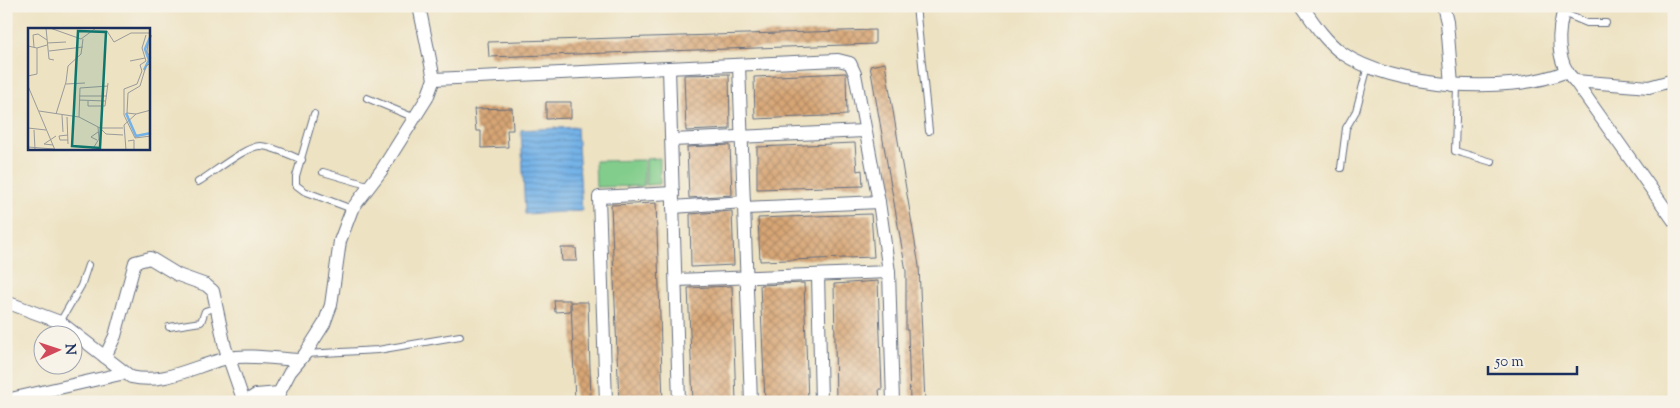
<svg xmlns="http://www.w3.org/2000/svg" width="1680" height="408" font-family="'Sorts Mill Goudy',serif">
  <defs>
    <pattern id="water-rules" width="6" height="5" patternUnits="userSpaceOnUse" patternTransform="scale(1.25)"><rect width="6" height="5" fill="#74b2e7"/><path d="M0 2.5h6" fill="none" stroke="#5e91be"/></pattern>
    <pattern id="building-cross-hatch" width="8" height="8" patternUnits="userSpaceOnUse" patternTransform="scale(1.25)"><rect width="8" height="8" fill="#d8a675"/><path d="M0 0l8 8M0 8l8-8" fill="none" stroke="#ae8863"/></pattern>
  </defs>
  <rect width="100%" height="100%" fill="#f7f3e8"/>
  <filter id="ink" filterUnits="userSpaceOnUse"><feTurbulence type="fractalNoise" baseFrequency=".02" numOctaves="2"/><feDisplacementMap in="SourceGraphic" scale="10" xChannelSelector="R" yChannelSelector="G"/><feConvolveMatrix kernelMatrix="1 2 1 2 8 2 1 2 1" color-interpolation-filters="sRGB"/></filter>
  <filter id="wash" filterUnits="userSpaceOnUse"><feTurbulence type="fractalNoise" baseFrequency=".0096" numOctaves="4" result="noise"/><feDisplacementMap in="SourceGraphic" scale="20" xChannelSelector="R" yChannelSelector="G"/><feGaussianBlur stdDeviation="1.12" result="paint"/><feColorMatrix in="noise" values="0 0 0 0 0 0 0 0 0 0 0 0 0 0 0 0 0 1.4 0 .05"/><feComposite in="paint" operator="in"/></filter>
  <g filter="url(#wash)">
    <rect width="100%" height="100%" fill="#ede2c2"/>
    <g fill="#82cd8b" stroke="#4e7e74">
      <path d="M660,158V184L646,185V159Z"/>
      <path d="M644,160V186L596,187L595,161Z"/>
    </g>
    <path fill="url(#water-rules)" stroke="#4870a2" d="M577,127L582,211L525,214L521,130Z"/>
    <g id="blocks">
      <g fill="url(#building-cross-hatch)">
        <path d="M875,30V44L489,57L488,42Z"/>
        <path d="M885,63L919,266L925,402H910L908,330H906V271L870,66Z"/>
        <path d="M846,73L847,115L755,119L754,77Z"/>
        <path d="M729,74L730,129L686,131L684,75Z"/>
        <path d="M546,102H571V118L546,119Z"/>
        <path d="M512,108L513,130H507L508,147L481,148V131H476L474,109Z"/>
        <path d="M855,143L857,171L862,170L863,186L757,189V147Z"/>
        <path d="M730,145L732,195L689,198L687,147Z"/>
        <path d="M656,203L663,402H619L611,205Z"/>
        <path d="M732,211L734,265L691,267L690,214Z"/>
        <path d="M871,214L874,257L760,261L758,218Z"/>
        <path d="M561,248H576L577,261H562Z"/>
        <path d="M878,281L882,389H879L880,402H836L834,284Z"/>
        <path d="M804,283L808,402H765L760,285Z"/>
        <path d="M732,286L736,402H693L688,288Z"/>
        <path d="M554,300H570V311L555,312Z"/>
        <path d="M571,302H588L591,402H575Z"/>
      </g>
    </g>
  </g>
  <g filter="url(#ink)">
    <use href="#blocks" fill-opacity="0" stroke="#646e81" stroke-width="1"/>
    <g fill="none" stroke-linecap="round" stroke-linejoin="round">
      <g stroke="#646e81" stroke-width="8">
        <g id="service">
          <path d="M916,6L929,131"/>
          <path d="M1563,13L1587,23H1606"/>
          <path d="M1457,85L1455,151L1492,162"/>
          <path d="M367,98L415,118"/>
          <path d="M314,114L296,176V185L304,191L352,209"/>
          <path d="M1341,168L1346,128L1356,111L1368,66"/>
          <path d="M323,172L371,186"/>
          <path d="M198,182C212,174 247,145 261,146C275,147 289,155 302,160"/>
          <path d="M60,322L81,286L88,265"/>
          <path d="M169,327L201,322L205,311L217,307"/>
          <path d="M305,354L378,350L460,336"/>
        </g>
      </g>
      <g stroke="#646e81" stroke-width="14">
        <g id="minor">
          <path d="M1302,6C1313,22 1326,42 1342,53C1392,88 1508,95 1565,72"/>
          <path d="M1443,6L1447,22L1452,85"/>
          <path d="M1565,6C1557,31 1555,63 1575,81L1674,221"/>
          <path d="M739,65L751,402"/>
          <path d="M669,68L679,402"/>
          <path d="M434,79L838,60L850,63L855,74L879,202L889,272L893,402"/>
          <path d="M1575,81L1649,87L1674,80"/>
          <path d="M672,140L864,131"/>
          <path d="M673,207L744,202"/>
          <path d="M745,208L879,202"/>
          <path d="M818,275L821,402"/>
          <path d="M676,280L889,272"/>
          <path d="M6,302L60,322L131,377C166,385 195,365 228,358C248,354 278,359 298,360"/>
          <path d="M105,357L115,336L135,262L150,258L178,275L206,285L213,291L225,347L244,402"/>
          <path d="M6,400L125,373"/>
          <path d="M245,402L256,395L279,393"/>
          <path d="M278,402L279,393L290,372L305,354L324,324L331,305L340,241L352,209L381,171L427,98L434,79L419,6"/>
          <path d="M606,402L599,197L673,193"/>
        </g>
      </g>
      <use href="#service" stroke="#fff" stroke-width="6"/>
      <use href="#minor" stroke="#fff" stroke-width="12"/>
    </g>
  </g>
  <g transform="translate(28 28)">
    <rect width="122" height="122" fill="#ede2c2"/>
    <path fill="none" stroke="#74b2e7" stroke-width="2.5" d="M116,42L121,32L117,21L123,7M98,85L108,108L123,105"/>
    <path fill="none" stroke="#999a9a" stroke-width="1" d="M18,0L21,31L26,32M22,0L53,11L68,0M67,3H79L86,14L103,5H123M118,7L114,20L118,33L112,37L114,43L109,56L96,61V87L107,110L123,108M19,15L38,14M120,16L119,24L123,30M0,18L9,20L19,17M6,19L5,7L10,6L19,12M21,23L55,19M102,33L117,30M0,48L9,46V20M38,56L57,55M0,58L27,122M51,68H79M51,72L77,73M60,73V78H77L80,55M11,83L51,89L72,100H95M28,86L38,54L40,38L53,26L55,11M108,86L99,85L100,65L112,58L118,38L123,35M34,87L35,104M39,89L40,116M51,89L52,60L80,58M0,100L18,102M72,100L78,106L95,107M6,102L7,121M40,107L31,108L32,112H40M69,112L63,109L70,104M100,113L106,112V122M25,117L16,116L28,108M0,119L26,121M64,122L71,111L70,99M98,122L96,97L108,86L123,82"/>
    <path fill="#0f766e" fill-opacity="0.15" stroke="#0f766e" stroke-width="2.5" d="M50,3L78,4L72,120L44,118Z"/>
    <rect width="122" height="122" fill="none" stroke="#1b2f5e" stroke-width="2.5"/>
  </g>
  <rect width="1680" height="408" fill="none" stroke="#f7f3e8" stroke-width="25"/>
  <g transform="translate(58 350) rotate(87)"><circle r="24" fill="#f7f3e8" stroke="#9fa5b1"/>
  <path d="M0-4L9 19L0 12L-9 19Z" fill="#d1495b"/>
  <text y="-8" font-size="14" font-weight="bold" text-anchor="middle" fill="#1b2f5e">N</text>
  </g>
  <path d="M1488 366v8h89v-8" fill="none" stroke="#1b2f5e" stroke-width="2.5"/>
  <text x="1495" y="366" font-size="15" fill="#1b2f5e" stroke="#f7f3e8" stroke-width="4" paint-order="stroke">50 m</text>
</svg>
